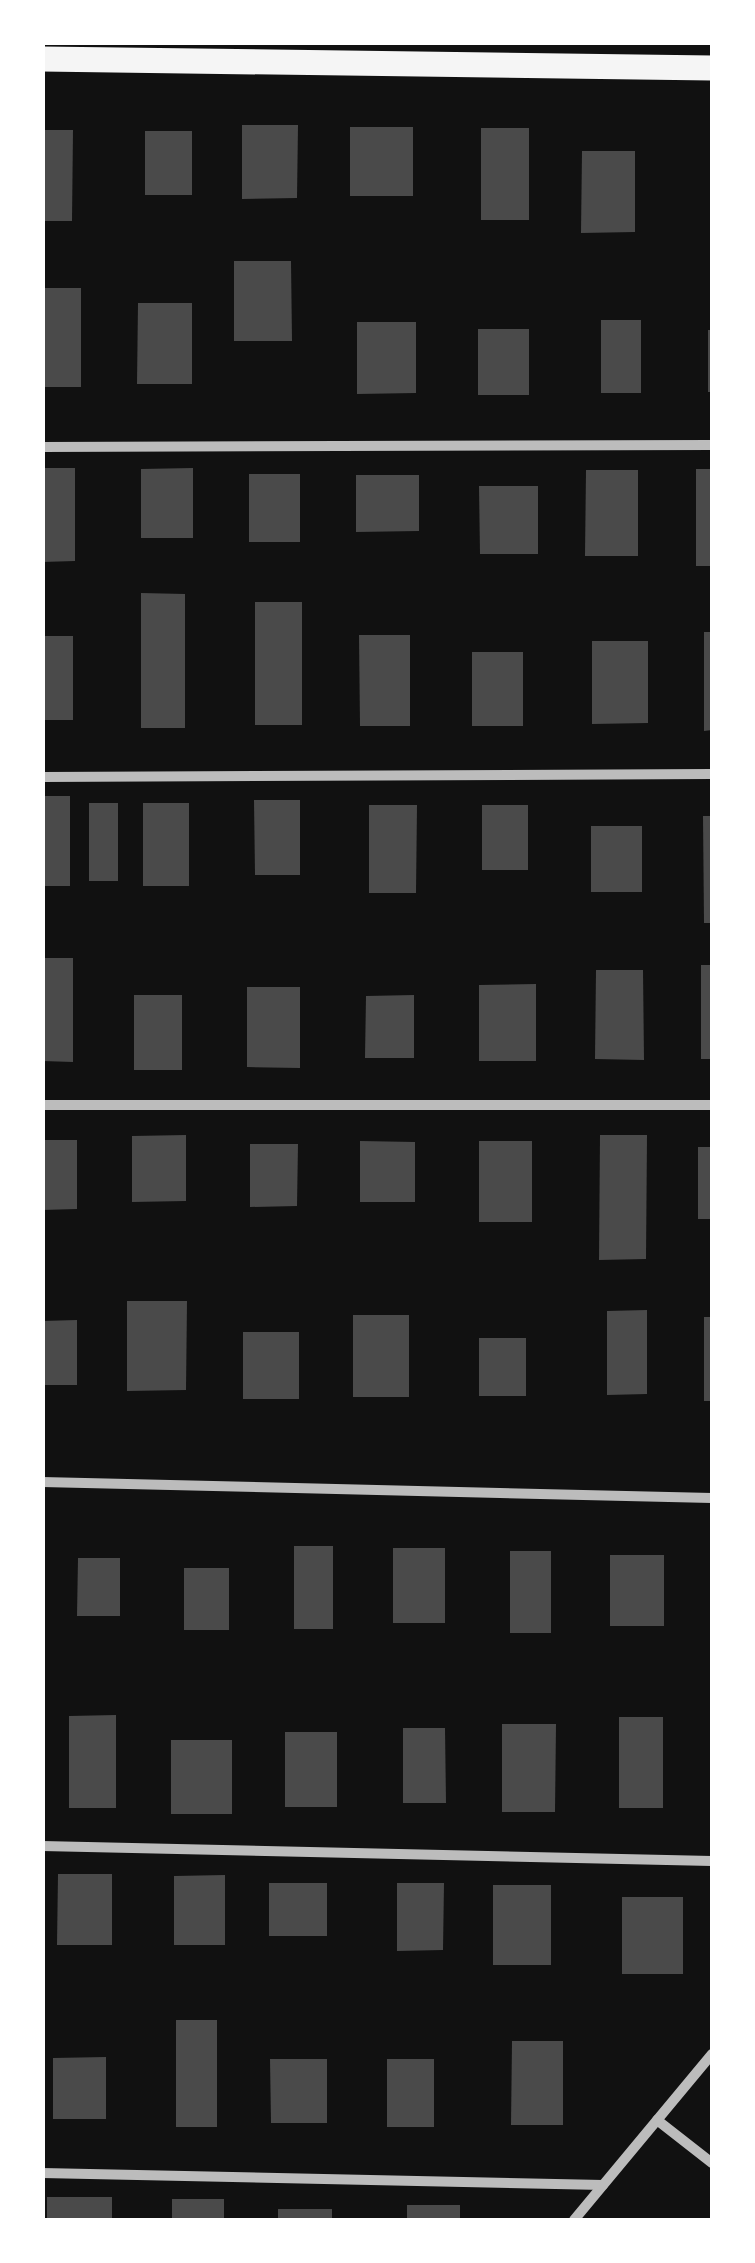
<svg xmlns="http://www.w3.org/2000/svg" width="755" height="2263" font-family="'Noto Sans',sans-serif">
  <rect width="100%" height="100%" fill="#111"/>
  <g fill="#4a4a4a">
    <path d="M242,125H298L297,198L242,199Z"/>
    <rect x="350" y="127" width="63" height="69"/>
    <rect x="481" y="128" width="48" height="92"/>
    <path d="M42,130H73L72,221H42Z"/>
    <rect x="145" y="131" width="47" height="64"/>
    <path d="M582,151H635V232L581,233Z"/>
    <path d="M234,261H291L292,341H234Z"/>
    <rect x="42" y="288" width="39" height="99"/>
    <path d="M138,303H192V384H137Z"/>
    <rect x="601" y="320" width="40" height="73"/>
    <path d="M357,322H416V393L357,394Z"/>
    <rect x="478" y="329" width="51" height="66"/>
    <rect x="708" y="330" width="4" height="62"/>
    <path d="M42,468H75V561L42,562Z"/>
    <path d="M193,468V538H141V469Z"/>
    <rect x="696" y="469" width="16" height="97"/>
    <path d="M586,470H638V556H585Z"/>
    <rect x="249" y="474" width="51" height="68"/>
    <path d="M356,475H419V531L356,532Z"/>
    <path d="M479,486H538V554H480Z"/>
    <path d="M141,593L185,594V728H141Z"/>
    <rect x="255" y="602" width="47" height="123"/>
    <path d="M704,632H712V730L704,731Z"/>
    <path d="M359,635H410V726H360Z"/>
    <rect x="42" y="636" width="31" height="84"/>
    <path d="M592,641H648V723L592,724Z"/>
    <rect x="472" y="652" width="51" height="74"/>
    <rect x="42" y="796" width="28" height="90"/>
    <path d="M254,800H300V875H255Z"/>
    <rect x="89" y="803" width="29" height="78"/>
    <rect x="143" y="803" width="46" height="83"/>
    <path d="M369,805H417L416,893H369Z"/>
    <rect x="482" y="805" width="46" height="65"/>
    <path d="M703,816H712V923H704Z"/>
    <rect x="591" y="826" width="51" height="66"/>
    <path d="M42,958H73V1062L42,1061Z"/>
    <rect x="701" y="965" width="11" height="94"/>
    <path d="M596,970H643L644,1060L595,1059Z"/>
    <path d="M536,984V1061H479V985Z"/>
    <path d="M247,987H300V1068L247,1067Z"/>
    <rect x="134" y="995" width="48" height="75"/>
    <path d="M414,995V1058H365L366,996Z"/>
    <path d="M186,1135V1201L132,1202V1136Z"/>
    <path d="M600,1135H647L646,1259L599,1260Z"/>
    <path d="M42,1140H77V1209L42,1210Z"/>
    <path d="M360,1141L415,1142V1202H360Z"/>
    <rect x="479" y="1141" width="53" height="81"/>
    <path d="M250,1144H298L297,1206L250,1207Z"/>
    <rect x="698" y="1147" width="14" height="72"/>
    <path d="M127,1301H187L186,1390L127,1391Z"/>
    <path d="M647,1310V1394L607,1395V1311Z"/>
    <rect x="353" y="1315" width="56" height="82"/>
    <rect x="704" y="1317" width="8" height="84"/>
    <path d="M77,1320V1385H42V1321Z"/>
    <rect x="243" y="1332" width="56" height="67"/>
    <rect x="479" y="1338" width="47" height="58"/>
    <rect x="294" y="1546" width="39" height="83"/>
    <rect x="393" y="1548" width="52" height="75"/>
    <rect x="510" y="1551" width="41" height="82"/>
    <rect x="610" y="1555" width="54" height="71"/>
    <path d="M78,1558H120V1616H77Z"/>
    <rect x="184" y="1568" width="45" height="62"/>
    <path d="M116,1715V1808H69V1716Z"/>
    <rect x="619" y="1717" width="44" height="91"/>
    <path d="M502,1724H556L555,1812H502Z"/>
    <path d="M403,1728H445L446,1803H403Z"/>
    <rect x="285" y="1732" width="52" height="75"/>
    <rect x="171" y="1740" width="61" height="74"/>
    <path d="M58,1874H112V1945H57Z"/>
    <path d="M225,1875V1945H174V1876Z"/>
    <rect x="269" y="1883" width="58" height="53"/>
    <path d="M397,1883H444L443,1950L397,1951Z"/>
    <rect x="493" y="1885" width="58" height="80"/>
    <rect x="622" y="1897" width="61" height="77"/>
    <rect x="176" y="2020" width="41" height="107"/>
    <path d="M512,2041H563V2125H511Z"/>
    <path d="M106,2057V2119H53V2058Z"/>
    <path d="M270,2059H327V2123H271Z"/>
    <rect x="387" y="2059" width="47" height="68"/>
    <rect x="47" y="2197" width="65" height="23"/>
    <rect x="172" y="2199" width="52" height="21"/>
    <rect x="407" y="2205" width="53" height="15"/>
    <rect x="278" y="2209" width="54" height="11"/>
  </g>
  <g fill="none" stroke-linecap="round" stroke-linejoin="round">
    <g stroke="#bcbcbc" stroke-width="10">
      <path d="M42,447L712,445"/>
      <path d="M42,777L712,774"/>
      <path d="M42,1105H712"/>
      <path d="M42,1482L712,1498"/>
      <path d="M42,1846L712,1861"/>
      <path d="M657,2120L712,2163"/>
      <path d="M42,2173L603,2185"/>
      <path d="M574,2220L712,2054"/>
    </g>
    <path stroke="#f5f5f5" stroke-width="25" d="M42,59L712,68"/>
  </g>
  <rect width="755" height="2263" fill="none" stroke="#ffffff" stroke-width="90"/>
</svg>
